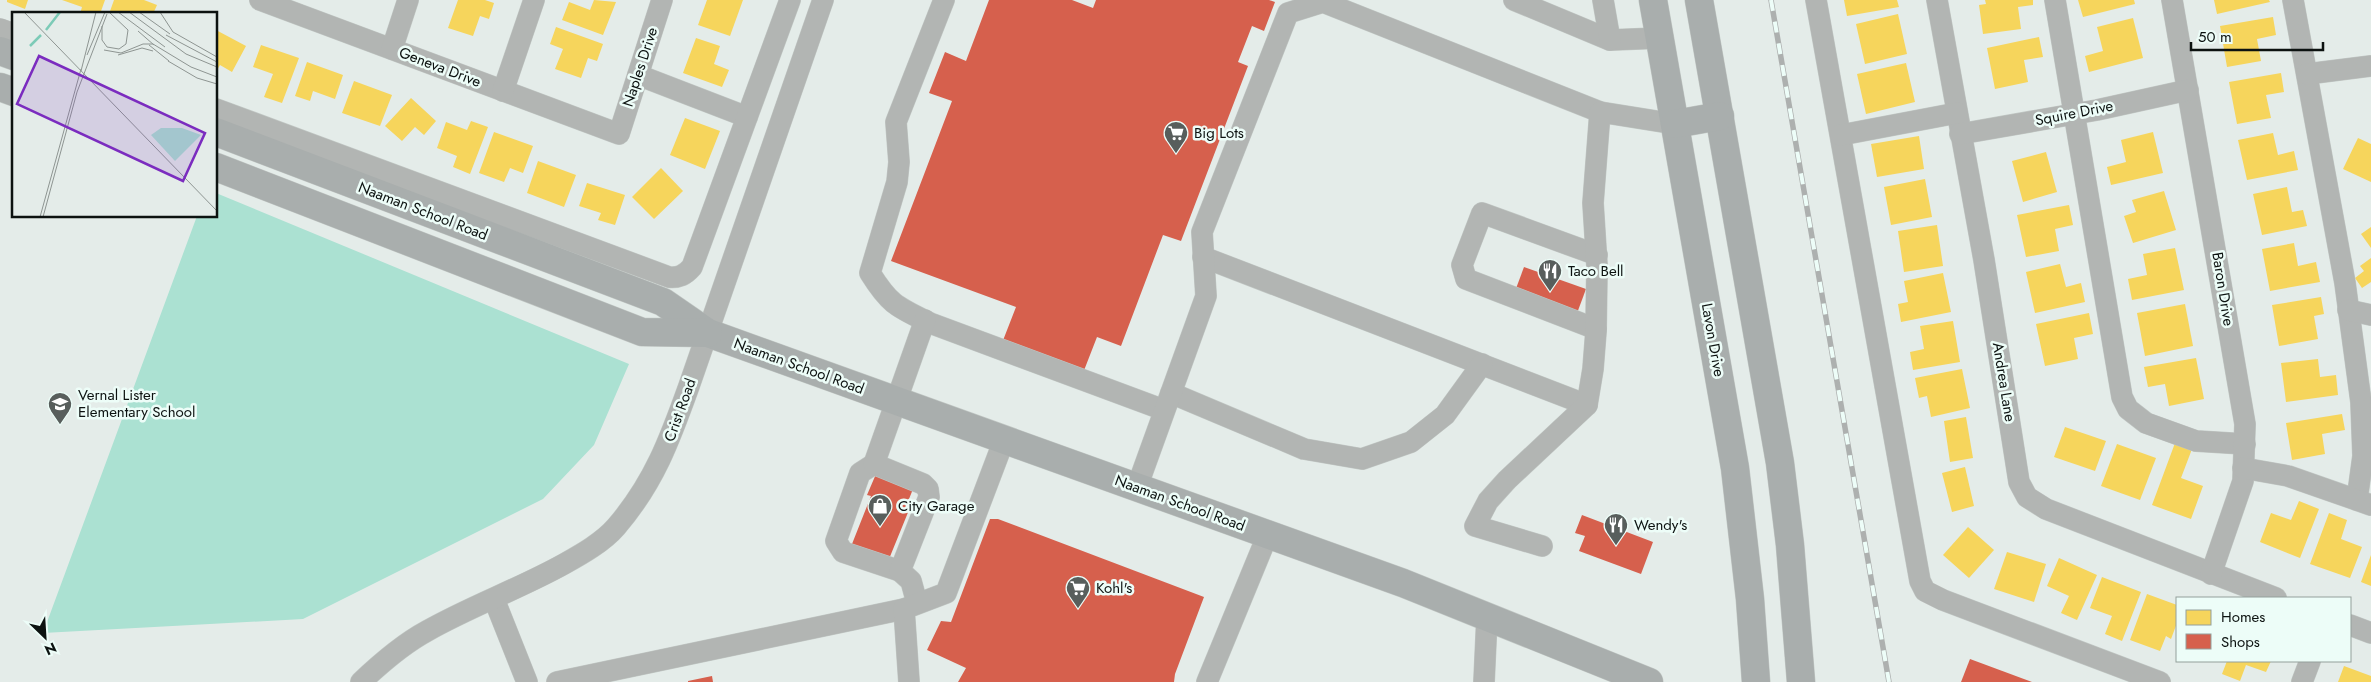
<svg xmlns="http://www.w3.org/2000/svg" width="2371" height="682" font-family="Jost,sans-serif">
  <rect width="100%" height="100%" fill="#e4ece9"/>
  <path fill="#abe1d2" d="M216,193L629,364L594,445L543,499L303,619L43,633L197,216H216Z"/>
  <g fill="#f6d55c">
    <path d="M7,0H28L25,9L7,2Z"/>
    <path d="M62,0H105L100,14H80L82,7Z"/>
    <path d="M114,0H144L157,5L153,14H109Z"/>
    <path d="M458,0H485L494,3L489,19L480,16L473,36L448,28Z"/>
    <path d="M594,0L616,2L603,35L562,20L569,2L590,10Z"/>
    <path d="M707,0H743L730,36L698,25Z"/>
    <path d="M1844,0H1897L1899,7L1847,16Z"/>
    <path d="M1985,0H2033V5L2018,7L2021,29L1983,34L1979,5L1986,4Z"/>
    <path d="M2078,0H2134L2135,4L2083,17Z"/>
    <path d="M2214,0H2269L2270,2L2217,14Z"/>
    <path d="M1898,14L1907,54L1865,64L1856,24Z"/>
    <path d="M2273,17L2276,35L2257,39L2261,61L2227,67L2220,26Z"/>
    <path d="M2133,18L2143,58L2089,72L2085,56L2103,51L2097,27Z"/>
    <path d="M556,27L603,44L597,61L588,58L581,78L555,69L563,49L550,44Z"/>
    <path d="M216,30L246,46L232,72L220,65L216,72Z"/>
    <path d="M2039,37L2043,57L2024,60L2028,82L1995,89L1987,48Z"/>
    <path d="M696,38L720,46L714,64L729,70L722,87L683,73Z"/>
    <path d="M261,45L299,58L282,103L264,97L273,74L253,67Z"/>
    <path d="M307,62L343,75L335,99L313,91L310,101L295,96Z"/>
    <path d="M1906,63L1915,102L1866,114L1857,74Z"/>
    <path d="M2281,73L2284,92L2266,95L2271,118L2237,124L2229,82Z"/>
    <path d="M354,81L392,95L380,126L342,113Z"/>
    <path d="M411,98L436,121L424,135L415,127L402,141L385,126Z"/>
    <path d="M685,118L720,131L705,169L670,155Z"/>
    <path d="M471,121L488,127L470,174L453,167L457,156L437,148L446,122L467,130Z"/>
    <path d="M494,132L533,146L523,173L510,168L504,182L479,173Z"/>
    <path d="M2153,132L2163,173L2111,185L2107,167L2126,162L2121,140Z"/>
    <path d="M2273,133L2278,155L2294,151L2298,170L2247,180L2238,140Z"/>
    <path d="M1919,136L1924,169L1877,177L1871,144Z"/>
    <path d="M2358,138L2371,144V182L2343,169Z"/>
    <path d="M2046,152L2057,192L2023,202L2012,161Z"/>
    <path d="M538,161L576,175L564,207L527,193Z"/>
    <path d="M661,168L683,191L654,219L632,197Z"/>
    <path d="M1925,179L1932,217L1891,225L1884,187Z"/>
    <path d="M587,183L625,195L615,225L598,220L601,213L579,206Z"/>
    <path d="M2287,187L2292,212L2303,210L2307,226L2262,235L2253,194Z"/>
    <path d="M2164,191L2176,230L2133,243L2124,216L2136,212L2132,200Z"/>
    <path d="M2069,205L2073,225L2055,229L2059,251L2026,257L2017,215Z"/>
    <path d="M1937,225L1943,266L1904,272L1898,231Z"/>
    <path d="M2371,227V248L2361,234Z"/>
    <path d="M2294,243L2298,266L2316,262L2320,282L2270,291L2262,249Z"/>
    <path d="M2175,248L2184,290L2132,300L2128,279L2147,275L2143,254Z"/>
    <path d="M2371,258V282L2362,288L2355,278L2364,271L2360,266Z"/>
    <path d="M2060,264L2066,287L2081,283L2085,302L2035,313L2026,272Z"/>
    <path d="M1943,273L1951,312L1901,322L1898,304L1908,302L1904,281Z"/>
    <path d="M2321,297L2324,314L2314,316L2318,339L2279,346L2272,305Z"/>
    <path d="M2185,304L2193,346L2145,356L2137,313Z"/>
    <path d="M2089,313L2093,334L2074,338L2078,359L2045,366L2036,324Z"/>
    <path d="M1953,321L1960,362L1913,370L1910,352L1924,349L1920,326Z"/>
    <path d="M2196,358L2204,399L2169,406L2165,384L2148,387L2144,367Z"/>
    <path d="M2318,359L2320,377L2336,375L2338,395L2286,402L2281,363Z"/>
    <path d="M1962,369L1970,408L1931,417L1927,396L1919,398L1915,378Z"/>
    <path d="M2342,414L2345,430L2322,434L2325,454L2292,460L2286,423Z"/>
    <path d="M1966,417L1973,458L1950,462L1944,421Z"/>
    <path d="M2065,427L2106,441L2095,471L2054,457Z"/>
    <path d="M2175,443L2192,449L2181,478L2203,486L2191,519L2152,505Z"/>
    <path d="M2117,444L2156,458L2140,500L2101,486Z"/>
    <path d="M1965,467L1974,506L1952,512L1942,473Z"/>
    <path d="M2299,501L2319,509L2300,558L2260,542L2271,513L2291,520Z"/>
    <path d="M2329,513L2347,520L2341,539L2362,547L2350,578L2310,564Z"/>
    <path d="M1968,527L1994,550L1969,578L1943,555Z"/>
    <path d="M2007,552L2046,564L2034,602L1994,589Z"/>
    <path d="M2371,555V586L2361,582Z"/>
    <path d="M2059,558L2097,575L2077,620L2061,613L2069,596L2047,586Z"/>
    <path d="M2102,577L2141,592L2122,641L2105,634L2112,616L2090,608Z"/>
    <path d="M2147,594L2177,605V623L2171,639L2166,636L2160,651L2130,640Z"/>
    <path d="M2227,661H2271L2266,672L2246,665L2240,681L2222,674Z"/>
    <path d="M2344,666L2371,676V682H2338Z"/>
  </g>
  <g fill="#d6604d">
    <path d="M989,0H1072L1093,8L1096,0H1269L1275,2L1264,31L1252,26L1238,62L1248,66L1181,241L1163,235L1121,346L1097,337L1083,373L1002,343L1016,307L891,261L952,101L929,93L945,52L966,61Z"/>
    <path d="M1524,267L1586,289L1576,316L1514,294Z"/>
    <path d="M876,474L913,489L905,509L909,510L889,559L852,544L871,496L867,495Z"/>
    <path d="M1582,515L1653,542L1641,574L1579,551L1585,536L1575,533Z"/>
    <path d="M990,519H998L1204,597L1175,674L1174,682H958L966,668L927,650L941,621L951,622Z"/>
    <path d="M1970,659L2032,682H1961Z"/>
    <path d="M712,676L713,682H688V681Z"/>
  </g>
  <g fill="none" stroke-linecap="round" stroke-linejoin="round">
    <g stroke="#c2c8c5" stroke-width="22">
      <g id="minor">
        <path d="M260,0L619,134L662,0"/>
        <path d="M944,0L896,122L899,162L897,182L870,273C890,305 897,307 930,323L1164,410"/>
        <path d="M1514,0L1610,40L1660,38"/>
        <path d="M1603,0L1610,40"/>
        <path d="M1816,0L1920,581L1925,591L1943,600L2160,682"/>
        <path d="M1937,0L1984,260L2019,482L2027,497L2046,509L2276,598"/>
        <path d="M2055,0L2122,397L2128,409L2146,423L2196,441L2245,444"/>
        <path d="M2172,0L2245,424L2243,481L2211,574"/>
        <path d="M2293,0L2345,283L2361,402L2363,456L2357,500"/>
        <path d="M0,29L14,34"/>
        <path d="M392,49L408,0"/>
        <path d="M2307,74L2371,66"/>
        <path d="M638,75L747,117"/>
        <path d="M503,91L534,0"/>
        <path d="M216,109L669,277C679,278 685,275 692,267L790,0"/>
        <path d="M1960,134L2097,110L2188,90"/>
        <path d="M1841,135L1957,113"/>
        <path d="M1203,257L1587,405"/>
        <path d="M2348,310L2371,315"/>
        <path d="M1596,329L1466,279L1462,265L1482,213L1597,255"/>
        <path d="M1171,393L1304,449L1362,459L1411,442L1445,415L1482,364"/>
        <path d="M874,464L860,473L836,541L843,552L900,571"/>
        <path d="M2243,468L2288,476L2371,505"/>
        <path d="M1137,487L1206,296L1202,232L1288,13L1323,2L1600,112"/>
        <path d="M1542,546L1475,526L1488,501L1507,480L1587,405L1593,369L1596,331L1597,266L1593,203L1600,112L1675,124"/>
        <path d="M494,599L527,682"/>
        <path d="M917,603L911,581L900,571L929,497L928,489L923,484L874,464L925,320"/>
        <path d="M2350,625L2371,633"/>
        <path d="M361,682C381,663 403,644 427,631C471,606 519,589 564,564C582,554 603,542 616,527C654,483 670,439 689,386L823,0"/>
        <path d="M557,682L904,609"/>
        <path d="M909,682L904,609L946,593L1004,440"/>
        <path d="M1207,682L1268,534"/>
        <path d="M1484,682L1487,617"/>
        <path d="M2302,682L2310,661"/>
      </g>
    </g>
    <g stroke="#c2c8c5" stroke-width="29">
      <g id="major">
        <path d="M1653,0L1735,468L1750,599L1756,682"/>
        <path d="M1699,0L1780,463L1790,545L1801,682"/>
        <path d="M0,51L14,56"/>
        <path d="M0,87L14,92"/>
        <path d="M1675,124L1720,116"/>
        <path d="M216,132L663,302L708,333L1403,583L1649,682"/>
        <path d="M216,167L642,332L708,333"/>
      </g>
    </g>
    <use href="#minor" stroke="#b2b5b3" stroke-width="21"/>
    <use href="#major" stroke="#a9aead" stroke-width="28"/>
    <g stroke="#adb0af" stroke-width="5.5">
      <path id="rail" d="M1771,0L1889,682"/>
    </g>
    <use href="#rail" stroke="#edfdf8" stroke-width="4" stroke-dasharray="11" stroke-linecap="butt"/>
  </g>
  <defs>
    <g id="supermarket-pin" transform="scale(1.25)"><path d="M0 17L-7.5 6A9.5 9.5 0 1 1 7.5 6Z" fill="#585e5c" stroke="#edfdf8"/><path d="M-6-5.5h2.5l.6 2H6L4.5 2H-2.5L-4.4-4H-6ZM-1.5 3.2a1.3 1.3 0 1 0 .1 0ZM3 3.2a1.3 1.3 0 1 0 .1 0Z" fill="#fff"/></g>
    <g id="restaurant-pin" transform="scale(1.25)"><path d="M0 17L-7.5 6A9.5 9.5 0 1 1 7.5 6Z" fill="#585e5c" stroke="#edfdf8"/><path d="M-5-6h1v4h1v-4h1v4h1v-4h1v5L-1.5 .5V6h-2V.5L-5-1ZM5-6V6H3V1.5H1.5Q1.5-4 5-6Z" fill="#fff"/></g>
    <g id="school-pin" transform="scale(1.25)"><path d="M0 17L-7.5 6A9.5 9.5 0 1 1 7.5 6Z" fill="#585e5c" stroke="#edfdf8"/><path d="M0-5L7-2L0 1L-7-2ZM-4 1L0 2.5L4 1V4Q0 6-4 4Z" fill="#fff"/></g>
    <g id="shop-pin" transform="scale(1.25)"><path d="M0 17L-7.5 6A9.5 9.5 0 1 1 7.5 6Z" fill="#585e5c" stroke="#edfdf8"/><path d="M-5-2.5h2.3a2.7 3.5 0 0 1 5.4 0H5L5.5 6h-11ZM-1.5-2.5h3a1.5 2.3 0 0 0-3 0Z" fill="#fff"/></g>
  </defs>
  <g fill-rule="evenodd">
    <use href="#supermarket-pin" x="1176" y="133"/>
    <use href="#restaurant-pin" x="1550" y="271"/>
    <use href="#school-pin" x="60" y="404"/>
    <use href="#shop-pin" x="880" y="506"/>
    <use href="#restaurant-pin" x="1616" y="525"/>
    <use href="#supermarket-pin" x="1078" y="588"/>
  </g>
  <g text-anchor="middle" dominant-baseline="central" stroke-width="5" stroke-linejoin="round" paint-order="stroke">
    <g font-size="15" fill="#0c1210" stroke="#edfdf8">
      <text transform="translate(440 67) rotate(21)">Geneva Drive</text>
      <text transform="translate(640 67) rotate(-72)">Naples Drive</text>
      <text transform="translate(2074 113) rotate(-11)">Squire Drive</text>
      <text transform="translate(423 211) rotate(21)">Naaman School Road</text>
      <text transform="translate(2223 289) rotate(81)">Baron Drive</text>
      <text transform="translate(1713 340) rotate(80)">Lavon Drive</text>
      <text transform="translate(799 366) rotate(20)">Naaman School Road</text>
      <text transform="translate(2004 382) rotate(81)">Andrea Lane</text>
      <text transform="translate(680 410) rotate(-70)">Crist Road</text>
      <text transform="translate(1180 503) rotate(20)">Naaman School Road</text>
    </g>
    <g font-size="15" fill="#0c1210" stroke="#edfdf8" text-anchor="start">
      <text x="1194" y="133">Big Lots</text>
      <text x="1568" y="271">Taco Bell</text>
      <text x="78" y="395">Vernal Lister<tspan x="78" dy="17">Elementary School</tspan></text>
      <text x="898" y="506">City Garage</text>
      <text x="1634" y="525">Wendy's</text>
      <text x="1096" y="588">Kohl's</text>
    </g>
  </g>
  <g transform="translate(12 12)">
    <rect width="205" height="205" fill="#e4ece9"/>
    <path d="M149,116H170L189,123L163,149L139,123Z" fill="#abe1d2"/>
    <path fill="none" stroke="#7ccbb7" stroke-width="2.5" d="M34,18L48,0M18,34L29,23"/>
    <path fill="none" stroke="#8e9592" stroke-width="1" d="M12,0L205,199M106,0L153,35M117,0L174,42L205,55M127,0L158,22M148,0L161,20L205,45M90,14V28L95,35L107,37L114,32L116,18L97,0M126,19L142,33M154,23L205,50M137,33L157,49M92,38L109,41L131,32H141L179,55L205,65M75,43L93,0M106,43L130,36L141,39M156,49L185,66L205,72M69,59L84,0M28,205L69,57M31,205L65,80L95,2"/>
    <path fill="#7b2cbf" fill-opacity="0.15" stroke="#7b2cbf" stroke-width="2.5" d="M27,44L193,121L171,169L5,92Z"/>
    <rect width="205" height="205" fill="none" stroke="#0c1210" stroke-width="2.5"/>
  </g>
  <rect x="2176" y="597" width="175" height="65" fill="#edfdf8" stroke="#939f9b"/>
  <rect x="2186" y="610" width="25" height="15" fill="#f6d55c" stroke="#939f9b"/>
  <text x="2221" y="622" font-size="15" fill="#0c1210">Homes</text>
  <rect x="2186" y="634" width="25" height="15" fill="#d6604d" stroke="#939f9b"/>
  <text x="2221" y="647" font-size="15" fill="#0c1210">Shops</text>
  <g transform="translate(45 637) rotate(155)" stroke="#edfdf8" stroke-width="4" paint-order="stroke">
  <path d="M0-4L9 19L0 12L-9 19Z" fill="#0c1210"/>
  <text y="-8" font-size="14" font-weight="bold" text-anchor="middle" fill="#0c1210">N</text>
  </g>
  <path d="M2191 42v8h132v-8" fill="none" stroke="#0c1210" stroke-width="2.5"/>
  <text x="2198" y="42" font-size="15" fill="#0c1210" stroke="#edfdf8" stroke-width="4" paint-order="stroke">50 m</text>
</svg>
